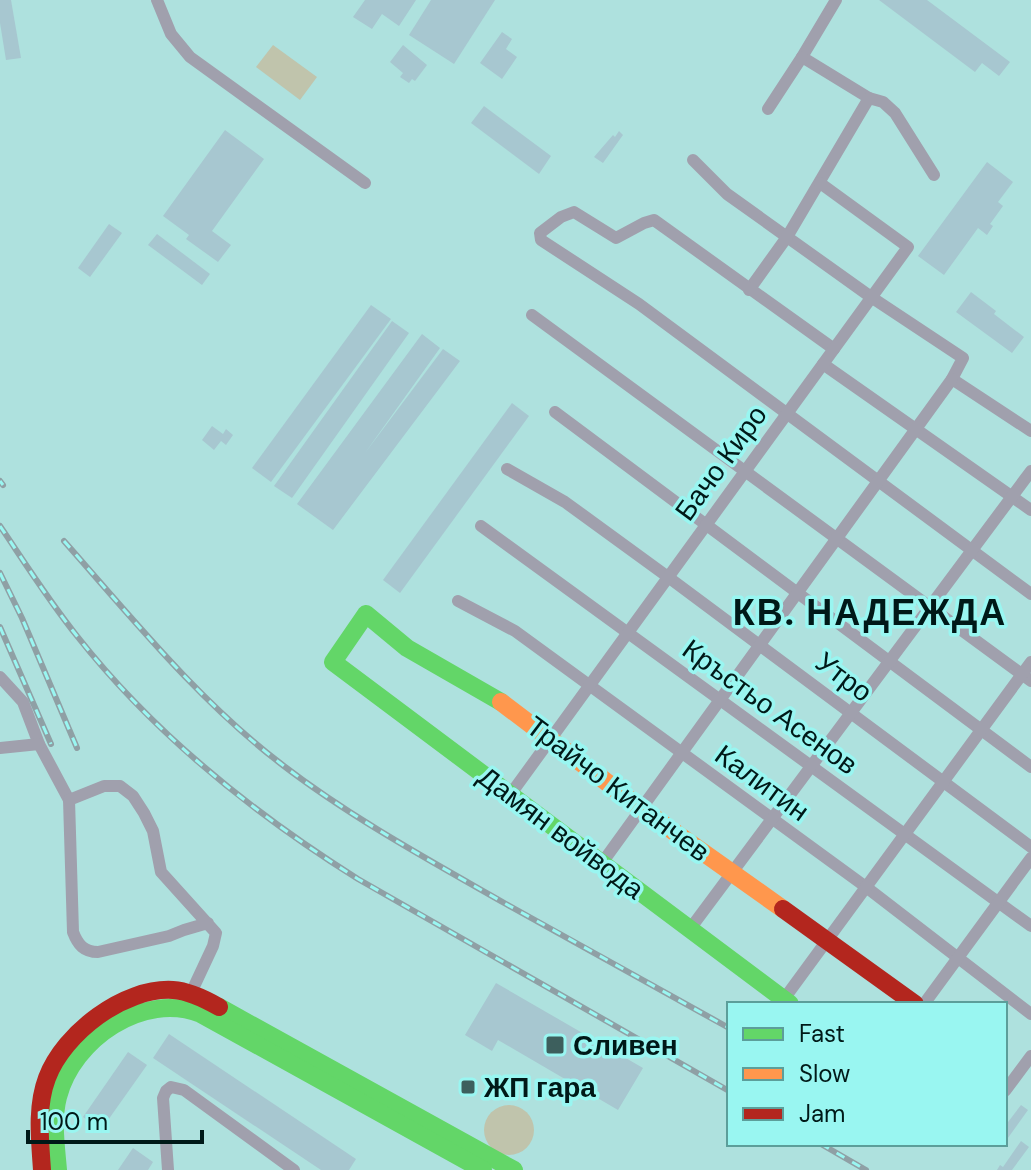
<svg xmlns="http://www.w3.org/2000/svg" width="1031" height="1170" font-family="'DM Sans',sans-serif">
  <rect width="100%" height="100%" fill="#aee1de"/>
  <g fill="#c0c4ac">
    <path d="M273,45L317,77L300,100L256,67Z"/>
    <circle cx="509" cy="1130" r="25"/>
  </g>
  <g fill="#a7c7d0">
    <path d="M0,0H11L21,58L6,60L0,23Z"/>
    <path d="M365,0H416L399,26L382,14L372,29L353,17Z"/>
    <path d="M431,0H495L454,64L409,35Z"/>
    <path d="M879,0H927L1010,62L999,76L982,63L975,72Z"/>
    <path d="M502,32L512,39L506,49L517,57L502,79L480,63Z"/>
    <path d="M403,45L427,65L415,81L412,79L409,83L400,77L403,73L390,62Z"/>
    <path d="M484,106L551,156L539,174L471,123Z"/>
    <path d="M225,130L264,159L212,231L231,245L218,262L186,239L189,235L163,216Z"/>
    <path d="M619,131L623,135L603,163L594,157L613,135L615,137Z"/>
    <path d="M987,162L1013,182L998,202L1003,206L990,224L993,226L987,235L978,228L944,275L918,256Z"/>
    <path d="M109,224L122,233L90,277L78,268Z"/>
    <path d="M157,234L210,274L202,285L148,245Z"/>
    <path d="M971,292L996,311L994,314L1024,337L1012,353L956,312Z"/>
    <path d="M371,305L391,319L271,482L252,468Z"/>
    <path d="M392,321L409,333L292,498L274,486Z"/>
    <path d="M422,334L440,348L365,453L443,349L460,361L333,530L297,504Z"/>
    <path d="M512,403L529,416L400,593L383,580Z"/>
    <path d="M212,426L223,434L226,429L233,435L226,445L221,441L214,450L202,440Z"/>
    <path d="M496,983L643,1068L618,1110L498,1040L492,1051L465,1035Z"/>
    <path d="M169,1034L356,1159L349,1170H321L153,1058Z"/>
    <path d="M128,1052L147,1065L101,1130L83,1117Z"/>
    <path d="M1021,1105L1028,1110L1005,1142V1126Z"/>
    <path d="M1021,1141L1029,1147L1012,1170H997L1000,1165L1003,1167Z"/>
    <path d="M133,1148L153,1162L148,1170H118Z"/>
  </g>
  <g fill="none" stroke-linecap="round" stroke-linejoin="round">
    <g stroke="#a0a0ad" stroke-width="12">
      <path d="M157,0L171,34L190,57L365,183"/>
      <path d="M836,0L802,57L869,98"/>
      <path d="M768,109L802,57"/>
      <path d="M693,160L727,194L871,297L963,358L952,379L1031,431"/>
      <path d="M749,290L787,237L869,98L883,102L895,113L934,175"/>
      <path d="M532,315L1031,681"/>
      <path d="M834,349L654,220L644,223L616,238L574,212L561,217L540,233L541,240L639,304L1031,594"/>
      <path d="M823,364L1031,510"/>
      <path d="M555,412L1031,767"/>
      <path d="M507,469L565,502L668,577L1031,847"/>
      <path d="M481,526L1031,926"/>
      <path d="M458,601L515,631L866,887L1031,1014"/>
      <path d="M0,677L23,702L39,744L69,800"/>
      <path d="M0,748L39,744"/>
      <path d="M510,795L908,247L820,183"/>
      <path d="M602,863L952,379"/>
      <path d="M690,929L1031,471"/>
      <path d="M191,993L213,946L216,933L161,872L153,831L144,813L133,796L120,786H104L69,800L73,932C78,945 84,952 98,952L169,936L184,930L208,923"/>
      <path d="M784,999L1031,662"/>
      <path d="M924,1004L1031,858"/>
      <path d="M1005,1091L1031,1056"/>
      <path d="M168,1170L163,1098L166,1091L171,1087L184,1090L294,1170"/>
    </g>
    <g stroke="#63d668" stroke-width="18">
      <path d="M501,702L407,648L366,614L333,662L790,1004"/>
      <path d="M219,1007L514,1170"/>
      <path d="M58,1170C56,1146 52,1120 58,1097C73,1039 143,991 201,1014L483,1170"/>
    </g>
    <path stroke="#ff974d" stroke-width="18" d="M501,702L642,809L783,909"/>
    <g stroke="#b3261e" stroke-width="18">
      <path d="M783,909L915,1004"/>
      <path d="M42,1170C40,1140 36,1107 47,1078C64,1033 124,987 173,990C189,991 205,999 219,1007"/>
    </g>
    <g stroke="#8fa0a5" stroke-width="6">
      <g id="rail">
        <path d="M0,481L3,485"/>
        <path d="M0,526C25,563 49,601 77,636C154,734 253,813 358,879L729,1091"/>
        <path d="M64,541C132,618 198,700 280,763C350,817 429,860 506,904C581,945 655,987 729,1028"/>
        <path d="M0,573L22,618L77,748"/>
        <path d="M0,627L51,744"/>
        <path d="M821,1144L866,1170"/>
      </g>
    </g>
    <use href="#rail" stroke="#99f6f1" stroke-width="3" stroke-dasharray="9" stroke-linecap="butt"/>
  </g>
  <g fill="#3d5f5d" stroke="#99f6f1" stroke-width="3">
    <rect x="545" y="1035" width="20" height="20" rx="4"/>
    <rect x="460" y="1079" width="16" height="16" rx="4"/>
  </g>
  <g text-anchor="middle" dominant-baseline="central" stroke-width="7" stroke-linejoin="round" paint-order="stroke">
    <g font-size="28" fill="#001918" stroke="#99f6f1">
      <text transform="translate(721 463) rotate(-54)">Бачо Киро</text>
      <text transform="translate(844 677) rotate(37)">Утро</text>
      <text transform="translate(770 707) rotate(36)">Кръстьо Асенов</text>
      <text transform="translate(762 783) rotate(36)">Калитин</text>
      <text transform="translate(618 789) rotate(37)">Трайчо Китанчев</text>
      <text transform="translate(561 833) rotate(37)">Дамян войвода</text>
    </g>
    <g font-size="28" font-weight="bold" fill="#001918" stroke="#99f6f1" text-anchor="start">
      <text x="573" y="1045">Сливен</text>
      <text x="484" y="1087">ЖП гара</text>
    </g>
    <g font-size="36" font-weight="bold" letter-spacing="2" fill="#001918" stroke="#99f6f1">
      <text x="870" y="612">КВ. НАДЕЖДА</text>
    </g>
  </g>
  <rect x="727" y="1002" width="280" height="144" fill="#99f6f1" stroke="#5c9e9a" stroke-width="2"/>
  <rect x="743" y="1028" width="40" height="12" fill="#63d668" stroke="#5c9e9a" stroke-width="2"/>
  <text x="799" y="1042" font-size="24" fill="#001918">Fast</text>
  <rect x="743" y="1068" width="40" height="12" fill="#ff974d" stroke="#5c9e9a" stroke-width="2"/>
  <text x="799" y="1082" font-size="24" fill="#001918">Slow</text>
  <rect x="743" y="1108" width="40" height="12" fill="#b3261e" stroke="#5c9e9a" stroke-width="2"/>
  <text x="799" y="1122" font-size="24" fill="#001918">Jam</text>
  <path d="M28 1130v12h174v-12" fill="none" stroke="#001918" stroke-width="4"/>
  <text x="40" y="1130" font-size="24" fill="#001918" stroke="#99f6f1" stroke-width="6" paint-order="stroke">100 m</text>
</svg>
